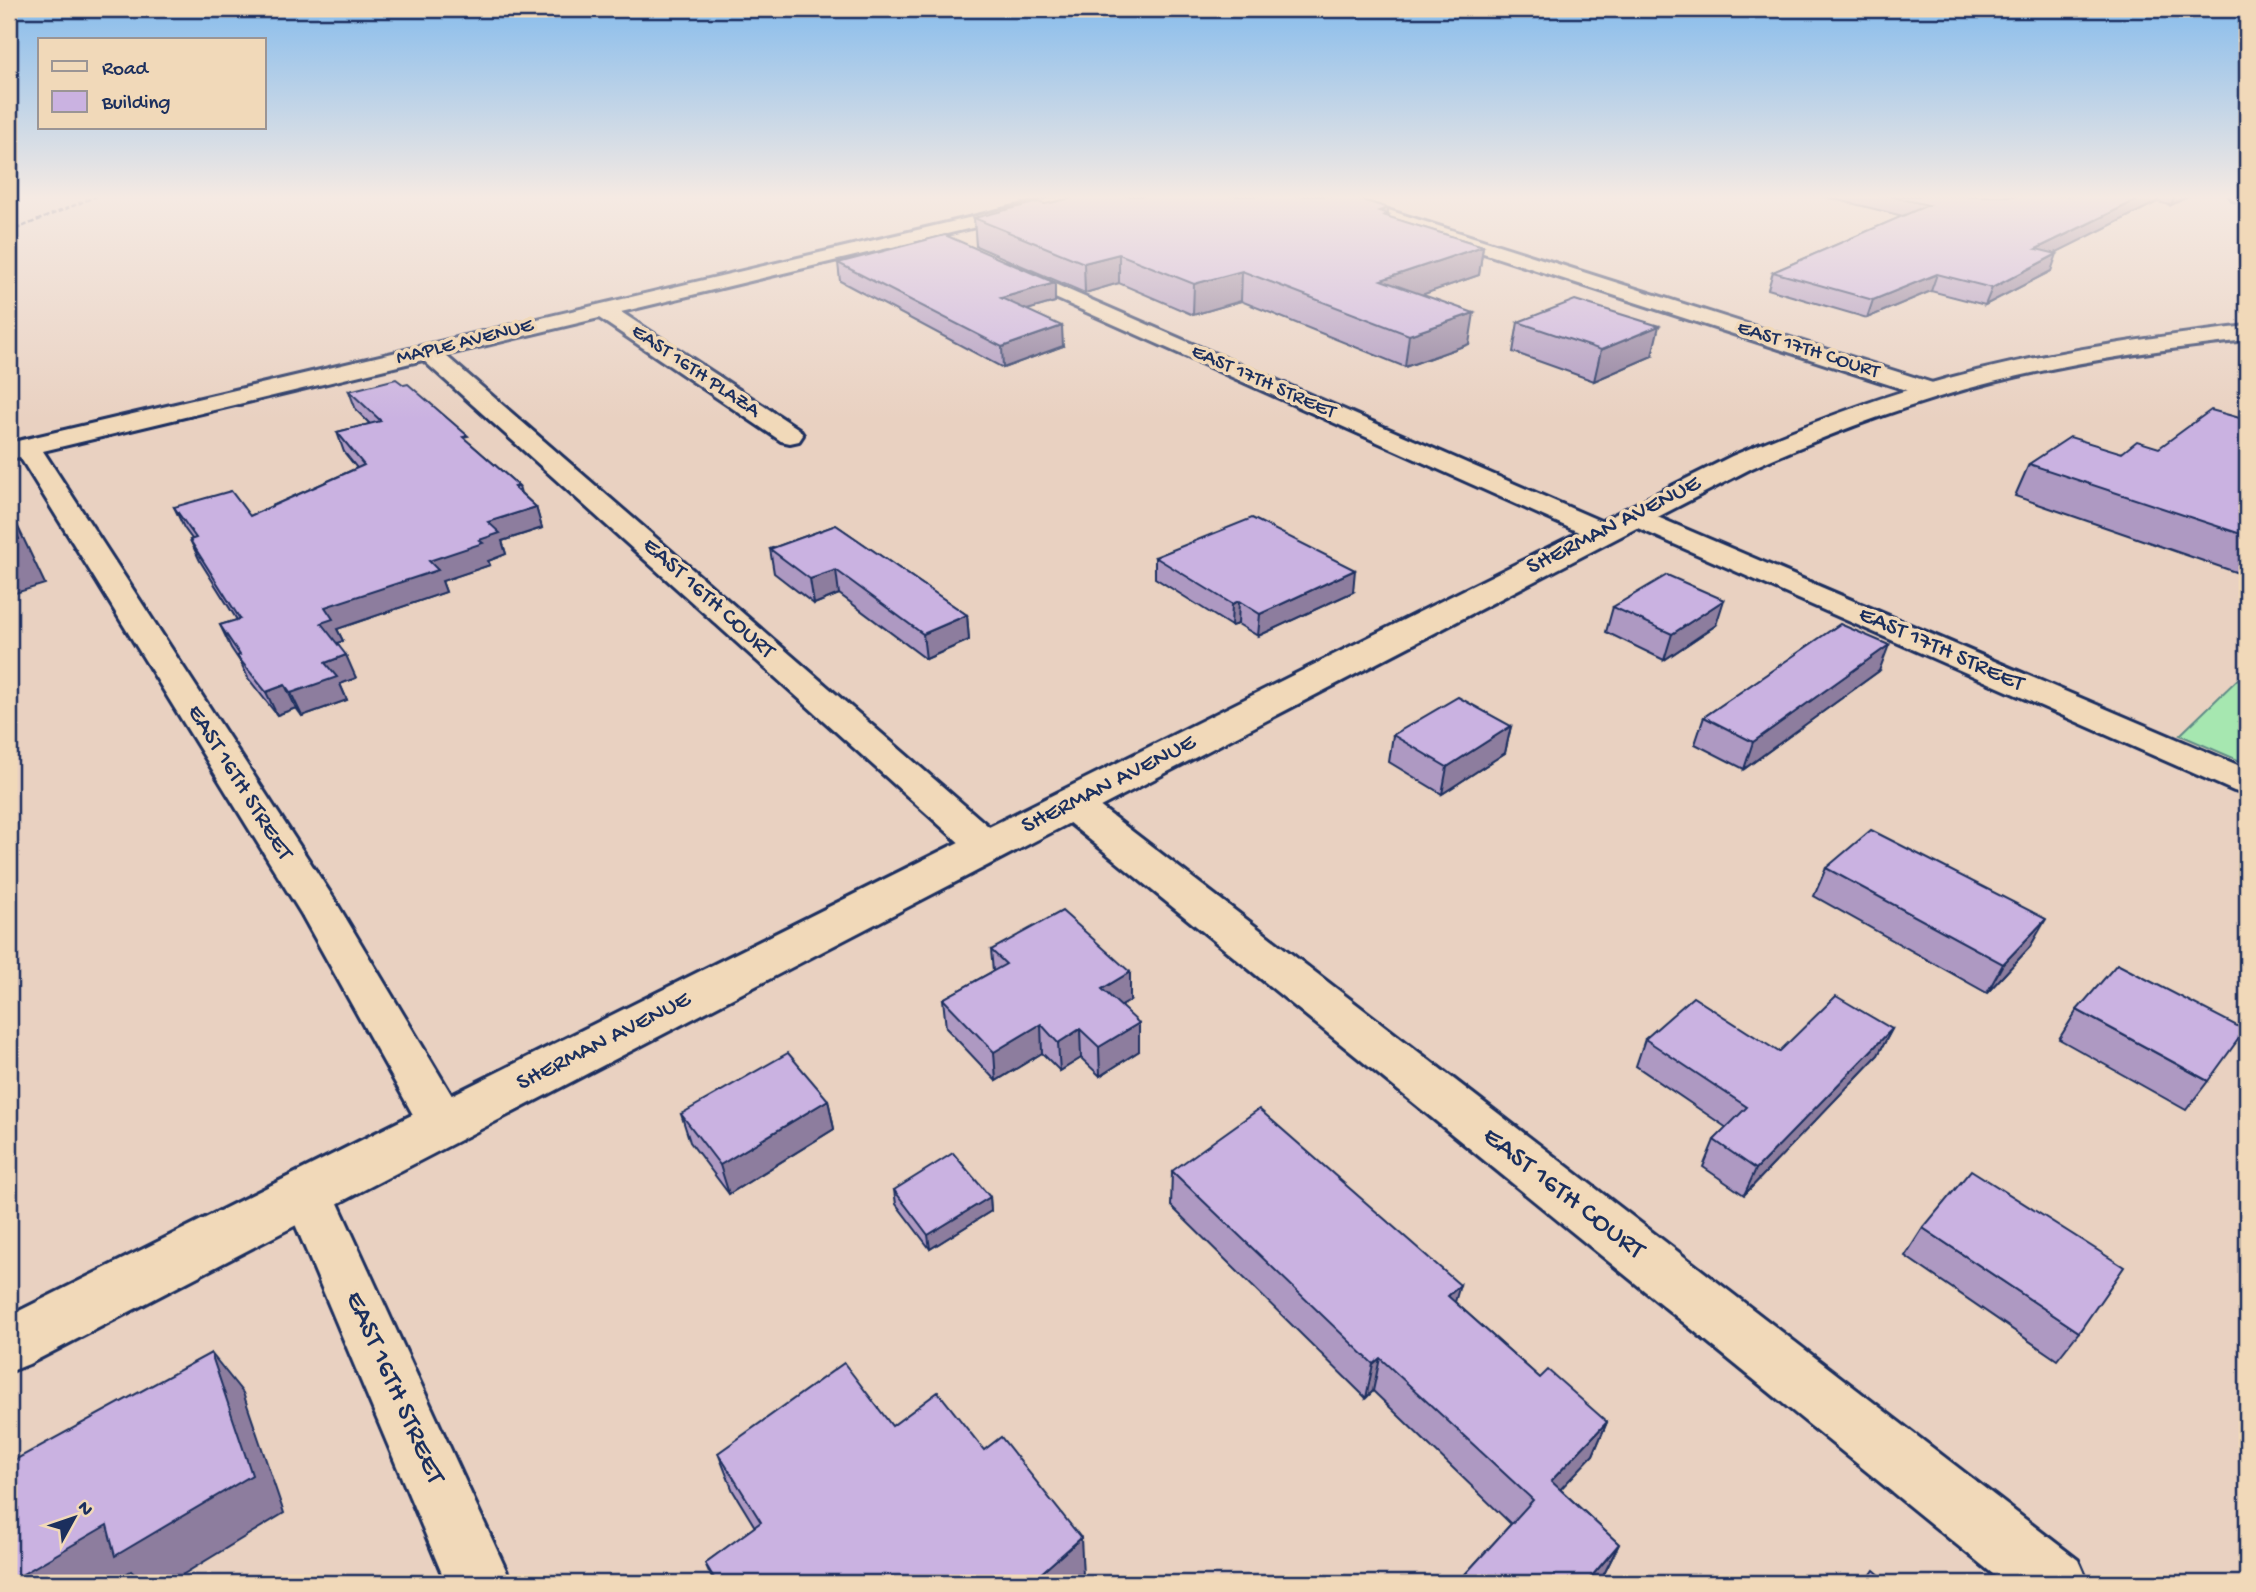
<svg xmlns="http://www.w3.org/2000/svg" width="2256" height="1592" font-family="'Gochi Hand',sans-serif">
  <rect width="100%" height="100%" fill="#e9d1c1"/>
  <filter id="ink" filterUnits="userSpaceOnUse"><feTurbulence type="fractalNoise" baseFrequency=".0143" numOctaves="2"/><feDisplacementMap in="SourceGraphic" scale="14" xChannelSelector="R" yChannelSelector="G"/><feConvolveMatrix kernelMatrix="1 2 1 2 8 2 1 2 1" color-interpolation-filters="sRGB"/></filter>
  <g filter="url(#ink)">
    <path fill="#a6e7b0" stroke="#608b87" stroke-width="2" d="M2247,670V764L2180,735Z"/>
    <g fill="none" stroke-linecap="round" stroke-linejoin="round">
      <g stroke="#1b2f5e" stroke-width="6">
        <g id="street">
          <path d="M1062,196H1093L1084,201L621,312L799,429L803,435L799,441L790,443L781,441L599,318L445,355L1002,838L1008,847L1002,856L988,860L974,856L423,360L43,451L336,902L469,1124L462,1138L444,1144L426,1138L302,915L20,457L9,459V443Z"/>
          <path d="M1317,196H1344L1939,385L1942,390L1939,395L1930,397L1921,395L1320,200Z"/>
          <path d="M2230,196H2247V203L2233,200Z"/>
          <path d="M1006,263L1612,526L1617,532L1612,538L1602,541L1592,538L999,273L996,269L999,265Z"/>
          <path d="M1634,507L2247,769V795L2234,791L1624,522L1620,516L1624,510Z"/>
          <path d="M1071,792L1085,795L2078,1560L2088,1583H2004L1057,813L1052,804L1057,795Z"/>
          <path d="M308,1171L326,1177L512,1583H446L282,1193L290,1177Z"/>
        </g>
      </g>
      <g stroke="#1b2f5e" stroke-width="6">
        <path id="secondary" d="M2247,326V340C2162,349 2077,361 1993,382C1910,403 1830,433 1752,468L29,1364L9,1372V1316L1732,456C1793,430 1854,406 1917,387C2025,355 2136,339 2247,326Z"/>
      </g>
      <use href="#street" fill="#f1d9b9" fill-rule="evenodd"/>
      <use href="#secondary" fill="#f1d9b9" fill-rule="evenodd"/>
      <path stroke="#1b2f5e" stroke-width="2.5" stroke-dasharray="5 2.5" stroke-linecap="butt" d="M9,232L97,196"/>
    </g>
    <g fill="#ae99c2" stroke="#1b2f5e" stroke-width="2">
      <path d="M1822,196H2189L2171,205L2157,202L2054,253L2051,271L1985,305L1931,291L1867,318L1768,289L1773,272L1903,216Z"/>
      <path d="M1045,204L1388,213V217L1483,246L1479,275L1423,294L1469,344L1405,367L1241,301L1193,315L1119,283L1085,293L976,246L974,218Z"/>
      <path d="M838,263L1055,302L1027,310L1063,346L1003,368L840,281Z"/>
      <path d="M1518,322L1652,356L1594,381L1513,352Z"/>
      <path d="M349,391L471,444L519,486L521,493L536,507L542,528L502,541L506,554L488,561L490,565L442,581L446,592L337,629L343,641L337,643L356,678L340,684L347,700L302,716L296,708L277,715L248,678L241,663L231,648L220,625L237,620L200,561L190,540L192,539L184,528L174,507L250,516L357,468L344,452L337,432L370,424L356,410Z"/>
      <path d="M2247,420V576L2015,496L2029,464L2159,448Z"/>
      <path d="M836,525L967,615L969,640L926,659L839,594L814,604L774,573L770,549Z"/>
      <path d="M1155,557L1353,592L1258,636L1238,624L1231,626L1155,578Z"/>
      <path d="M1613,607L1716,625L1664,660L1606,632Z"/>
      <path d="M1787,661L1879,671L1744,769L1695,744L1704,717Z"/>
      <path d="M1511,726L1505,753L1442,794L1389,762L1393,735Z"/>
      <path d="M1826,868L2030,947L1987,993L1814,896Z"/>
      <path d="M991,950L1130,1001L1121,1006L1139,1051L1100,1076L1081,1058L1060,1071L1042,1053L996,1081L946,1028L943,999L993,971Z"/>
      <path d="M2077,1010L2208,1081L2186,1110L2059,1039Z"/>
      <path d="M1892,1029L1878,1055L1744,1195L1703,1167L1714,1140L1727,1128L1636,1066L1645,1039L1779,1052Z"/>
      <path d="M828,1100L834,1129L729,1194L690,1142L681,1114Z"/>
      <path d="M1172,1171L1455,1302L1540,1378L1607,1422L1593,1455L1560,1489L1619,1544L1603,1576L1597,1583H1457L1511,1524L1373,1391L1366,1398L1171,1206Z"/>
      <path d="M894,1190L990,1197L991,1211L930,1249L896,1204Z"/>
      <path d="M1923,1228L2079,1332L2057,1360L1905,1256Z"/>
      <path d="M892,1426L1083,1575L1074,1583H714L705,1563L755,1527L733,1491L718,1453Z"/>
    </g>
    <g fill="#8d7d9e" stroke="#1b2f5e" stroke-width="2">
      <path d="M2145,196H2159L2157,202L2029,266L2036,249Z"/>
      <path d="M2175,196H2189L2171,205Z"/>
      <path d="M1388,208V214L1385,242L1379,211Z"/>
      <path d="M1483,246L1479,275L1378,310L1381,280Z"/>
      <path d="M1119,254V283L1085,293L1084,263Z"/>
      <path d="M2057,254L2051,271L1985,305L1992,288Z"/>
      <path d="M1242,271L1241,301L1193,315L1194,284Z"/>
      <path d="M1937,274L1931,291L1867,318L1873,300Z"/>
      <path d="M1055,283V302L1002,317L1001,298Z"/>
      <path d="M1474,313L1469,344L1405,367L1409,335Z"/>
      <path d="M1062,326L1063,346L1003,368L1002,347Z"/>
      <path d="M1659,326L1652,356L1594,381L1601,350Z"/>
      <path d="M536,507L542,528L502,541L506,554L488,561L490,565L442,581L446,592L337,629L343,641L331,645L321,623L325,607L429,561L479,540L488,522Z"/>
      <path d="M9,508L45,584L9,595Z"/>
      <path d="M836,570L839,594L814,604L810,579Z"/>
      <path d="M1355,570L1353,592L1258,636L1260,614Z"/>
      <path d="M1724,600L1716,625L1664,660L1672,634Z"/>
      <path d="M1239,601L1238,624L1231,626L1232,604Z"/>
      <path d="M967,615L969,640L926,659L923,634Z"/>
      <path d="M1889,645L1879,671L1744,769L1753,742Z"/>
      <path d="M346,655L356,678L340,684L347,700L302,716L291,693L325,663Z"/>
      <path d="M285,685L296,708L277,715L266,692Z"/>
      <path d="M1511,726L1505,753L1442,794L1447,767Z"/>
      <path d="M2046,919L2030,947L1987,993L2003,964Z"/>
      <path d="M1130,972V1001L1102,1017V989Z"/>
      <path d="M1139,1023V1051L1100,1076L1099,1047Z"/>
      <path d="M1041,1024L1042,1053L996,1081L994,1052Z"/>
      <path d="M1080,1029L1081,1058L1060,1071L1058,1043Z"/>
      <path d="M1892,1029L1878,1055L1744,1195L1756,1169Z"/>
      <path d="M828,1100L834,1129L729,1194L720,1165Z"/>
      <path d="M990,1197L991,1211L930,1249L928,1235Z"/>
      <path d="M1460,1285L1450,1319L1448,1296Z"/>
      <path d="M211,1353L243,1393L284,1513L169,1583H144L131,1571L110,1583H9V1582Z"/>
      <path d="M1380,1358L1373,1391L1366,1398L1373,1364Z"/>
      <path d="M1607,1422L1593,1455L1538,1513L1551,1481Z"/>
      <path d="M1081,1538L1083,1575L1074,1583H1030Z"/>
      <path d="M1619,1544L1603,1576L1597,1583H1586Z"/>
    </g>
    <g fill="#cab2e1" stroke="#1b2f5e" stroke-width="2">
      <path d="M1081,196H1350L1388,208L1379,211L1388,214L1383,215L1483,246L1381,280L1474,313L1409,335L1242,271L1194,284L1119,254L1084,263L974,218L1038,202L1045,204Z"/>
      <path d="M1889,196H2145L2036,249L2057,254L1992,288L1937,274L1873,300L1773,272L1928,205Z"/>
      <path d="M945,235L1055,283L1001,298L1062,326L1002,347L838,263Z"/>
      <path d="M1575,300L1659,326L1601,350L1518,322Z"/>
      <path d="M396,379L404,385L408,384L468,436L463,437L519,486L514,487L536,507L488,522L500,533L479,540L483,543L429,561L438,570L325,607L333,619L321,623L346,655L325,663L337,677L291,693L285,685L266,692L237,656L240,655L220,625L240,619L190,540L196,538L174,507L231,491L250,516L364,465L337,432L381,421L349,391Z"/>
      <path d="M2211,410L2247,420V536L2029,464L2070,437L2122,453L2137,441L2159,448Z"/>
      <path d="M9,517L19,539L9,541Z"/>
      <path d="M1252,518L1355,570L1260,614L1239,601L1232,604L1155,557Z"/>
      <path d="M836,525L967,615L923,634L836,570L810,579L770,549Z"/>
      <path d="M1667,575L1724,600L1672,634L1613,607Z"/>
      <path d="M1840,624L1889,645L1753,742L1704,717Z"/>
      <path d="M1458,697L1511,726L1447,767L1393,735Z"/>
      <path d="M1871,830L2046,919L2003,964L1826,868Z"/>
      <path d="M1062,911L1130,972L1102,989L1139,1023L1099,1047L1080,1029L1058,1043L1041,1024L994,1052L943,999L1006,964L991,950Z"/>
      <path d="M2117,964L2245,1030L2208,1081L2077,1010Z"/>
      <path d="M1836,996L1892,1029L1756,1169L1714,1140L1747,1107L1645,1039L1693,997L1779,1052Z"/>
      <path d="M788,1053L828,1100L720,1165L681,1114Z"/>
      <path d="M1259,1109L1460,1285L1448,1296L1540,1378L1548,1370L1607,1422L1551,1481L1619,1544L1586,1583H1459L1458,1582L1533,1500L1380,1358L1373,1364L1172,1171Z"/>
      <path d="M953,1153L990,1197L928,1235L894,1190Z"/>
      <path d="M1971,1170L2124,1267L2079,1332L1923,1228Z"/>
      <path d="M211,1353L252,1475L115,1556L107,1525L9,1582V1463Z"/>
      <path d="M844,1363L892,1426L938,1392L984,1450L1001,1437L1081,1538L1030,1583H717L705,1563L761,1522L718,1453Z"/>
      <path d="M1874,1570L1889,1583H1865Z"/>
    </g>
  </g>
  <linearGradient id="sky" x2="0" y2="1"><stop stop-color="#87bcec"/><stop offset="0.47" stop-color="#f5eae3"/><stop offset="1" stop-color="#f5eae3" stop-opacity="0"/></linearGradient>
  <rect width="2256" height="419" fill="url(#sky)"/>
  <g text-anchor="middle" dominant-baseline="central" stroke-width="7" stroke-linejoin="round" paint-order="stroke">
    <g font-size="21" fill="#1b2f5e" stroke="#f1d9b9">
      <text transform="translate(465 343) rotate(-14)">MAPLE AVENUE</text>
      <text transform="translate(1808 351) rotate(18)">EAST 17TH COURT</text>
      <text transform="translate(695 372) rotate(34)">EAST 16TH PLAZA</text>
      <text transform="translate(1263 383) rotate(24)">EAST 17TH STREET</text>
    </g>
    <g font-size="24" fill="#1b2f5e" stroke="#f1d9b9">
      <text transform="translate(1614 526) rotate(-27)">SHERMAN AVENUE</text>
      <text transform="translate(708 599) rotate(42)">EAST 16TH COURT</text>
      <text transform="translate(1941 650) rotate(24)">EAST 17TH STREET</text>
      <text transform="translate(239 783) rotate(58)">EAST 16TH STREET</text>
      <text transform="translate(1109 785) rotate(-27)">SHERMAN AVENUE</text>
      <text transform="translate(604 1042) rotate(-27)">SHERMAN AVENUE</text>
    </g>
    <g font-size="28" fill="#1b2f5e" stroke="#f1d9b9">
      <text transform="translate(1563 1194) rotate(38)">EAST 16TH COURT</text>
      <text transform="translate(394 1388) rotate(66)">EAST 16TH STREET</text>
    </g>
  </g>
  <rect width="2256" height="1592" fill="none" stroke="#f1d9b9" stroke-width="35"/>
  <rect x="18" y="18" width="2221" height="1557" fill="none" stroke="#1b2f5e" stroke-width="2.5" filter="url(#ink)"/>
  <rect x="38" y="38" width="228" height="91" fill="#f1d9b9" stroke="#9b9595" stroke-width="2"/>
  <rect x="52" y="61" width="35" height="10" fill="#f1d9b9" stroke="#9b9595" stroke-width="2"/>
  <text x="102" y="74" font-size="21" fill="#1b2f5e">Road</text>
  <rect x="52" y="91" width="35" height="21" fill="#cab2e1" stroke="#9b9595" stroke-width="2"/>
  <text x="102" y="108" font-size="21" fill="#1b2f5e">Building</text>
  <g transform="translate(74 1518) rotate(50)" stroke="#f1d9b9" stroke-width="5" paint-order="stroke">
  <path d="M0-5L12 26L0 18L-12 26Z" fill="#1b2f5e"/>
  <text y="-10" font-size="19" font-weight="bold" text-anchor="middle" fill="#1b2f5e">N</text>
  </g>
</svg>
